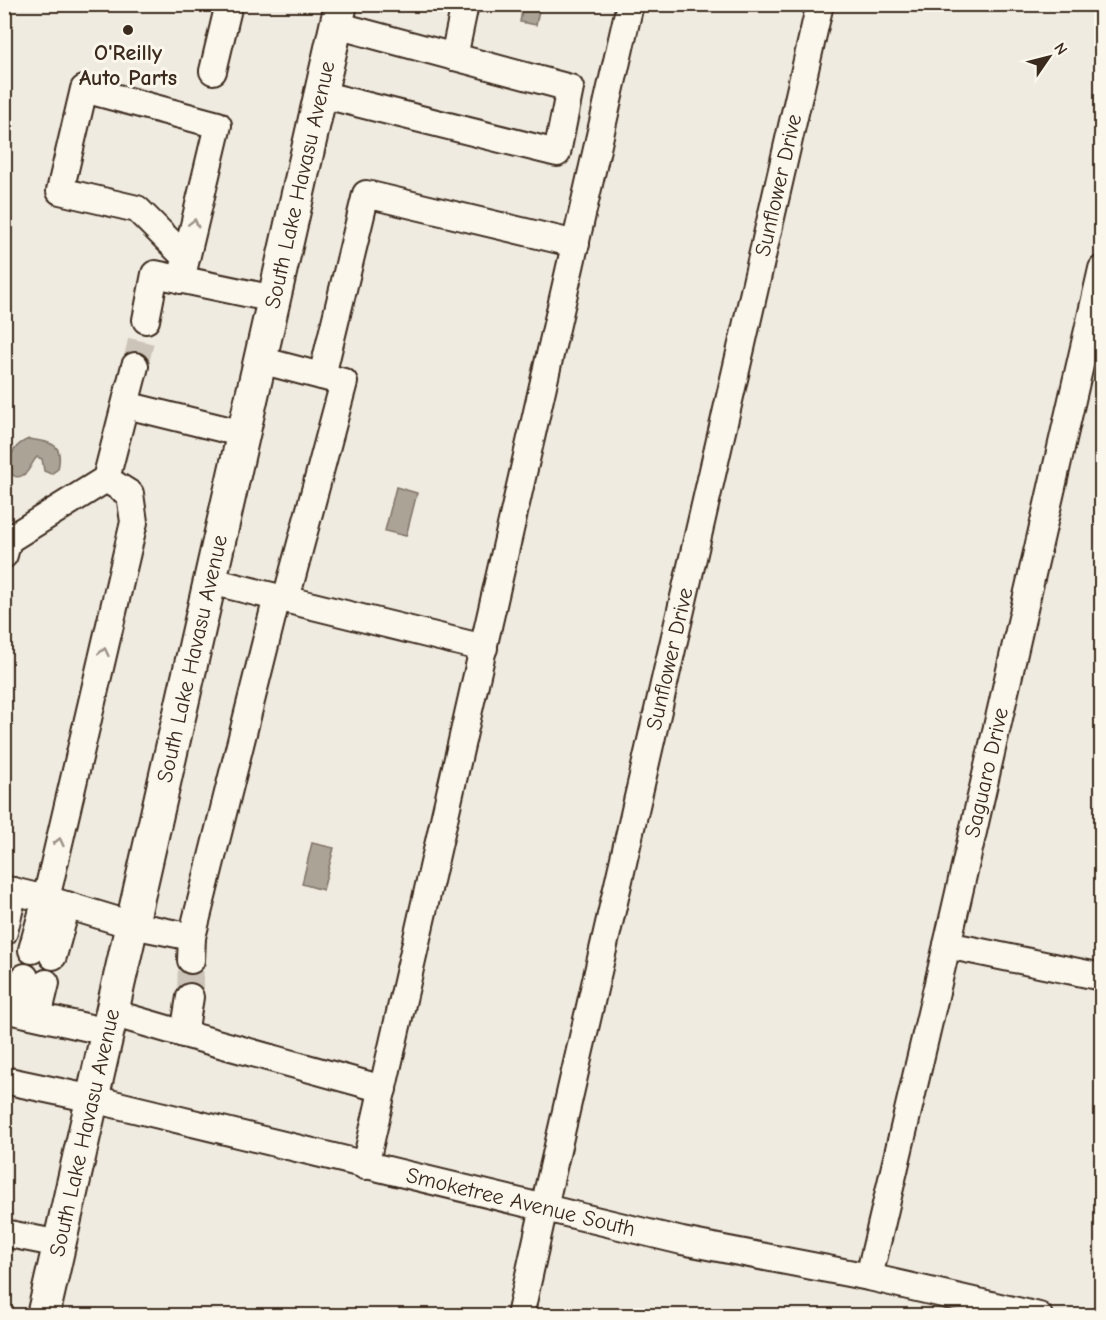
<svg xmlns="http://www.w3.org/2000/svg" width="1106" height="1320" font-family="'Comic Neue',sans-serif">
  <rect width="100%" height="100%" fill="#f0ebe0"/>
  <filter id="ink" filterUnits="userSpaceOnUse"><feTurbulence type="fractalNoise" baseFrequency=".0167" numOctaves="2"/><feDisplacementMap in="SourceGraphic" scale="12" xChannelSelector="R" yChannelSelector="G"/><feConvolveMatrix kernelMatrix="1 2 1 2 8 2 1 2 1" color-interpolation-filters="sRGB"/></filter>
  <g filter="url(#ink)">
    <g fill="#aca397" stroke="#7f7367" stroke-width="1.5">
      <path d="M523,5H540L536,25L520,22Z"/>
      <path d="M29,439C51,443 64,442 58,469L51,474L44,471L42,459L37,457C32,462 31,468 26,473C6,489 0,449 29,439Z"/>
      <path d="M396,487L417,493L406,536L385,531Z"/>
      <path d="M312,843L334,848L323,890L302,884Z"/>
    </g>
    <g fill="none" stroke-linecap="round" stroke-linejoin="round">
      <g stroke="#ccc4b9" stroke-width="26" stroke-dasharray="26 13" stroke-linecap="butt">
        <path d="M135,366L146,320"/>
        <path d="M190,997L191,960"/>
      </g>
      <g stroke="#3b2a1e" stroke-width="30">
        <g id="minor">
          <path d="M454,57L465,4"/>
          <path d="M213,71L229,4"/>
          <path d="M320,94L557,153L570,88L336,25"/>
          <path d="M181,280L218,125L84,89L60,191L137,209L186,258"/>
          <path d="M146,320L155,274L274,299"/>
          <path d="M260,360L344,382L286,599"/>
          <path d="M322,376L366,194L576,244"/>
          <path d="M126,405L244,434"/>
          <path d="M4,555L8,540L106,479L135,366"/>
          <path d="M211,581L484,648"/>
          <path d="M4,889L46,899L132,925L192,937L277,597"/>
          <path d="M4,932L14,891"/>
          <path d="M947,945L1102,977"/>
          <path d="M32,950L46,899L134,522L130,494L106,479"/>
          <path d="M53,956L67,905"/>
          <path d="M191,960L192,937"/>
          <path d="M4,1009L108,1032"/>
          <path d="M16,1011L25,977"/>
          <path d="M112,1013L184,1034L190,997"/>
          <path d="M38,1016L46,983"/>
          <path d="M184,1034L383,1089"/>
          <path id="s1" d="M4,1080L93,1099L682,1241L869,1277L1039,1316"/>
          <path d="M365,1166L630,4"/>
          <path d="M4,1233L60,1244"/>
          <path id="s2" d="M869,1277L947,945L1102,269"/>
          <path id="s3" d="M520,1316L544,1207L820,4"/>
        </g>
      </g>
      <g stroke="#3b2a1e" stroke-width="36">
        <g id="major">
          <path id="s4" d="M43,1316L341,4"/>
        </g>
      </g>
      <use href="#minor" stroke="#fbf7ec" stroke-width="26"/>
      <use href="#major" stroke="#fbf7ec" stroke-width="32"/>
    </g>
    <defs><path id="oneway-chevron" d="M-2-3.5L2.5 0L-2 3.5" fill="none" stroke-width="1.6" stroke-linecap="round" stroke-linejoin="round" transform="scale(1.5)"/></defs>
    <g stroke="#9b9085">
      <use href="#oneway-chevron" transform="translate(194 223) rotate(-76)"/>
      <use href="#oneway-chevron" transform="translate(104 652) rotate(-77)"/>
      <use href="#oneway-chevron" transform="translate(59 842) rotate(-77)"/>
    </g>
  </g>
  <circle fill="#3b2a1e" stroke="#fbf7ec" stroke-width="2" cx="128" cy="30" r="6"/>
  <g text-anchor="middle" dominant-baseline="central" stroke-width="6" stroke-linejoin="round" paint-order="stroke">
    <g font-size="22" font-weight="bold" fill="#3b2a1e" stroke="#fbf7ec">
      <text x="128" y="53">O'Reilly<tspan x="128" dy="25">Auto Parts</tspan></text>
    </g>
    <g font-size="22" fill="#3b2a1e" stroke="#fbf7ec">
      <text stroke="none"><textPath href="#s4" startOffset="1160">South Lake Havasu Avenue</textPath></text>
      <text stroke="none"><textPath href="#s3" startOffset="1160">Sunflower Drive</textPath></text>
      <text stroke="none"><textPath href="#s4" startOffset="674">South Lake Havasu Avenue</textPath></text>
      <text stroke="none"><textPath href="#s3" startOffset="674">Sunflower Drive</textPath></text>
      <text stroke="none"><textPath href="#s2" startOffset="518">Saguaro Drive</textPath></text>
      <text stroke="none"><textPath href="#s4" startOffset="188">South Lake Havasu Avenue</textPath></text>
      <text stroke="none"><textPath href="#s1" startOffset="531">Smoketree Avenue South</textPath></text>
    </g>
  </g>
  <rect width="1106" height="1320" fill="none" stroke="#fbf7ec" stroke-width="24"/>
  <rect x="12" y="12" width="1082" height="1296" fill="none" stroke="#3b2a1e" stroke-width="2" filter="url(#ink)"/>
  <g transform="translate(1049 57) rotate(55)" stroke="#fbf7ec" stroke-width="4.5" paint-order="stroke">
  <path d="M0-4.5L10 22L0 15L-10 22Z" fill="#3b2a1e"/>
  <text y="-9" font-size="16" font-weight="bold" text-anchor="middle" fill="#3b2a1e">N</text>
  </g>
</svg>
